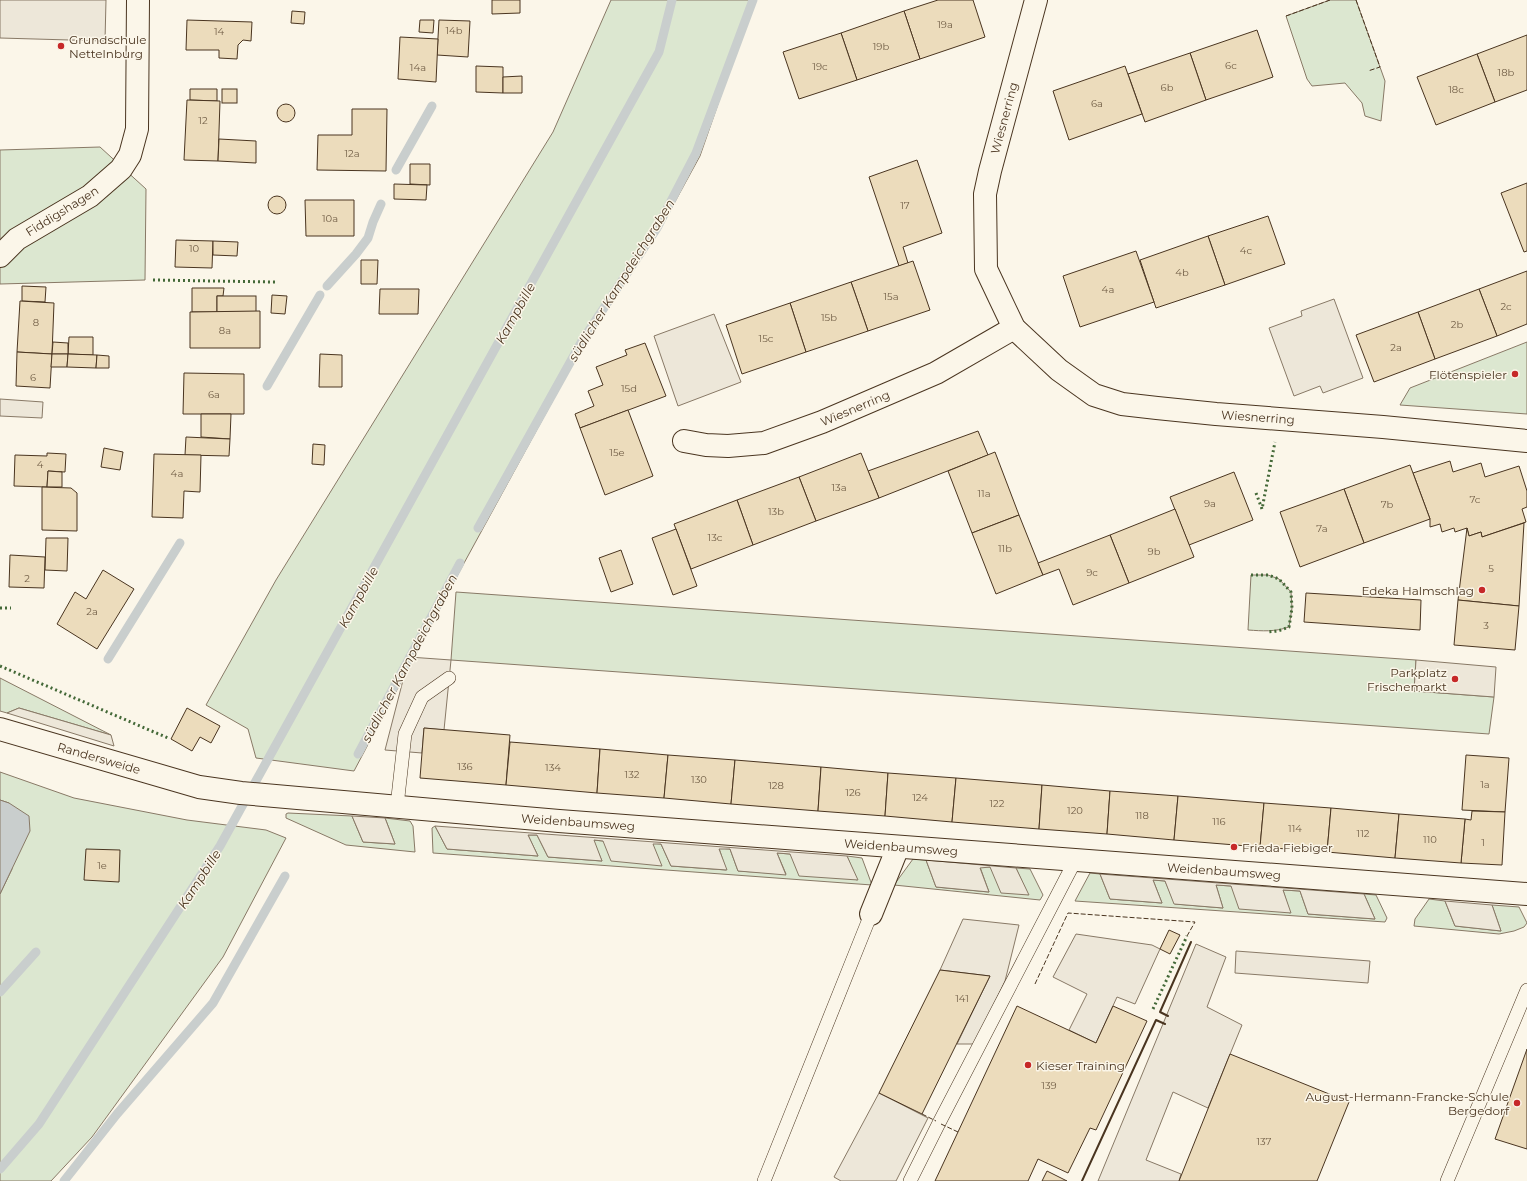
<svg xmlns="http://www.w3.org/2000/svg" width="1527" height="1181" font-family="Montserrat,sans-serif">
  <rect width="100%" height="100%" fill="#fbf6e9"/>
  <g fill="#dce7d0" stroke="#887966">
    <path d="M611,0H754L700,156L659,231L582,347L463,565L354,771L256,758L248,729L206,705L276,580L553,132Z"/>
    <path d="M1330,0H1356L1385,81L1381,121L1365,116L1362,103L1345,83L1312,86L1307,79L1286,16Z"/>
    <path d="M100,147L146,189L145,280L0,284V150Z"/>
    <path d="M1527,342V414L1400,405L1410,388Z"/>
    <path d="M1251,575H1268L1279,579L1291,592L1292,608L1289,627C1274,632 1263,631 1248,630Z"/>
    <path d="M456,592L1416,660L1414,691L1494,697L1489,734L451,660Z"/>
    <path d="M0,678L111,735L19,708L7,713L0,711Z"/>
    <path d="M0,772L74,798L187,820L266,830L286,838L223,957L92,1137L51,1181H0V894L12,869L9,803L0,800Z"/>
    <path d="M288,813L352,816L363,842L395,844L385,818L410,821L413,826L415,852L346,845L286,818V814Z"/>
    <path d="M435,826L447,849L538,856L528,835H537L548,857L602,861L593,840L603,841L661,865L652,843L661,844L671,866L726,870L719,848L730,849L738,871L786,874L777,853L790,854L857,880L847,856L862,858L872,885L433,853L432,828Z"/>
    <path d="M913,859L926,860L936,887L989,892L980,867H991L1028,895L1016,868L1030,869L1043,895L1040,900L894,885Z"/>
    <path d="M1090,873L1100,874L1110,899L1162,903L1153,880L1165,881L1175,904L1223,908L1216,885L1231,886L1290,913L1283,890L1300,891L1308,914L1375,919L1364,894L1376,895L1387,918L1385,922L1075,901Z"/>
    <path d="M1429,899L1445,901L1455,926L1501,931L1492,905L1519,907L1527,923L1524,927L1514,931L1499,934L1414,926L1415,919Z"/>
  </g>
  <g fill="#ede7d9" stroke="#887966">
    <path d="M0,0H106L105,41L0,38Z"/>
    <path d="M1334,299L1363,378L1323,393L1320,386L1294,396L1269,328L1302,316L1301,311Z"/>
    <path d="M714,314L741,382L678,406L654,336Z"/>
    <path d="M0,399L43,402L42,418L0,416Z"/>
    <path d="M409,657L451,660L444,730L424,728L422,753L385,750Z"/>
    <path d="M1416,660L1496,667L1494,697L1414,691Z"/>
    <path d="M19,708L111,735L114,746L7,713Z"/>
    <path d="M352,816L385,818L395,844L363,842Z"/>
    <path d="M435,826L847,856L858,880L799,876L790,854L777,853L786,875L738,871L730,849H719L727,870L671,866L661,844H653L662,866L611,861L603,841L594,840L602,861L548,857L537,835H528L538,856L447,849Z"/>
    <path d="M926,860L1016,868L1029,895L1001,893L990,867L980,868L989,892L936,887Z"/>
    <path d="M1100,874L1364,894L1375,919L1308,914L1300,891L1283,890L1291,913L1239,909L1231,886L1216,885L1223,908L1174,904L1165,881L1153,880L1162,903L1110,899Z"/>
    <path d="M1445,901L1492,905L1501,931L1455,926Z"/>
    <path d="M963,919L1019,925L1005,981L975,1044H957L990,976L940,970Z"/>
    <path d="M1076,934L1152,945L1160,949L1135,1004L1117,997L1096,1043L1069,1030L1087,994L1053,977Z"/>
    <path d="M1196,944L1226,957L1207,1007L1242,1025L1208,1108L1173,1092L1146,1160L1181,1174L1179,1181H1098Z"/>
    <path d="M1236,951L1370,961L1368,983L1235,973Z"/>
    <path d="M879,1093L928,1118L896,1181H841L834,1177Z"/>
  </g>
  <path fill="#c9cecd" stroke="#887966" d="M0,800L9,803L29,816L30,831L0,894Z"/>
  <g fill="none" stroke-linecap="round" stroke-linejoin="round">
    <g stroke="#c9cecd" stroke-width="9">
      <path d="M396,170L432,106"/>
      <path d="M327,286L356,254L368,238L373,222L381,204"/>
      <path d="M267,386L320,295"/>
      <path d="M478,528L582,341L657,228L696,153L753,0"/>
      <path d="M108,659L180,543"/>
      <path d="M358,754L460,563"/>
      <path d="M0,992L36,952"/>
      <path d="M0,1169L39,1124L220,846L659,52L672,0"/>
      <path d="M64,1181L117,1114L213,1003L285,876"/>
    </g>
  </g>
  <g fill="#ecdcbc" stroke="#4a3520">
    <path d="M492,0H520V13L492,14Z"/>
    <path d="M938,0H973L985,37L920,59L904,11Z"/>
    <path d="M292,11L305,12L304,24L291,23Z"/>
    <path d="M904,11L920,59L857,80L841,33Z"/>
    <path d="M187,20L252,22L251,41L243,40L238,45L237,59L219,58V50H186Z"/>
    <path d="M420,20H434L433,33L419,32Z"/>
    <path d="M439,20L470,21L468,57L437,55Z"/>
    <path d="M1257,30L1273,77L1206,100L1190,53Z"/>
    <path d="M841,33L857,80L799,99L783,52Z"/>
    <path d="M1527,35V90L1495,102L1477,54Z"/>
    <path d="M400,37L438,39L436,82L398,79Z"/>
    <path d="M1190,53L1206,100L1145,122L1128,74Z"/>
    <path d="M1477,54L1495,102L1436,125L1417,77Z"/>
    <path d="M476,66L503,67V93L476,92Z"/>
    <path d="M1125,66L1142,114L1069,140L1053,91Z"/>
    <path d="M522,76V93H503V77Z"/>
    <path d="M190,89H217V101L190,100Z"/>
    <rect x="222" y="89" width="15" height="14"/>
    <path d="M187,100L220,101L218,161L184,160Z"/>
    <circle cx="286" cy="113" r="9"/>
    <path d="M352,109H387L386,171L317,170L318,135H352Z"/>
    <path d="M219,139L256,141V163L218,161Z"/>
    <path d="M917,160L942,233L903,247L908,263L899,266L869,177Z"/>
    <path d="M410,164H430V185L410,184Z"/>
    <path d="M1527,183V251L1524,252L1501,193Z"/>
    <path d="M394,184L427,185L426,200L394,199Z"/>
    <circle cx="277" cy="205" r="9"/>
    <path d="M305,200H354V236H306Z"/>
    <path d="M1268,216L1285,264L1225,285L1208,236Z"/>
    <path d="M1208,236L1225,285L1156,308L1140,260Z"/>
    <path d="M176,240L213,241L212,268L175,267Z"/>
    <path d="M213,241L238,242L237,256L213,255Z"/>
    <path d="M1136,251L1154,302L1080,327L1063,276Z"/>
    <path d="M361,260H378L377,284H361Z"/>
    <path d="M913,261L930,310L868,331L851,282Z"/>
    <path d="M1527,271V324L1497,336L1479,289Z"/>
    <path d="M851,282L868,331L806,352L790,303Z"/>
    <path d="M22,286L46,287L45,302L22,301Z"/>
    <path d="M192,288H224L223,296H217V312H192Z"/>
    <path d="M380,289H419L418,314H379Z"/>
    <path d="M1479,289L1497,336L1435,359L1418,312Z"/>
    <path d="M272,295L287,296L285,314L271,313Z"/>
    <rect x="217" y="296" width="39" height="16"/>
    <path d="M20,301L54,303L52,354L17,352Z"/>
    <path d="M790,303L806,352L742,374L726,325Z"/>
    <path d="M260,311V348H190V312Z"/>
    <path d="M1418,312L1435,359L1374,382L1356,335Z"/>
    <path d="M69,337H93V355L68,354Z"/>
    <path d="M53,342L68,343V354H52Z"/>
    <path d="M645,343L666,396L580,428L575,414L594,406L588,391L603,385L596,367L627,355L625,350Z"/>
    <path d="M17,352L52,354L50,388L16,386Z"/>
    <path d="M52,354H68L67,367H51Z"/>
    <path d="M68,354L97,355L96,368L67,367Z"/>
    <path d="M320,354L342,355V387H319Z"/>
    <path d="M97,355L109,356V368H96Z"/>
    <path d="M184,373L244,374V414H183Z"/>
    <path d="M628,410L653,476L605,495L580,428Z"/>
    <path d="M201,414H231L230,439L201,437Z"/>
    <path d="M978,431L988,455L879,498L868,471Z"/>
    <path d="M186,437L230,439L229,456L185,455Z"/>
    <path d="M313,444L325,445L324,465L312,464Z"/>
    <path d="M104,448L123,452L120,470L101,467Z"/>
    <path d="M995,452L1019,515L972,533L948,471Z"/>
    <path d="M47,453L66,454L65,472L48,471L47,487L14,486L15,455L47,456Z"/>
    <path d="M861,453L879,498L816,521L799,477Z"/>
    <path d="M154,454L201,455L200,492L184,491L183,518L152,517Z"/>
    <path d="M1450,461L1453,472L1481,463L1485,477L1519,466L1527,491V507L1522,509L1526,522L1482,537L1481,532L1469,536L1467,528L1455,532L1454,528L1442,532L1440,524L1430,527V519L1413,473Z"/>
    <path d="M1410,465L1430,519L1364,543L1344,489Z"/>
    <path d="M48,471L62,472V487H47Z"/>
    <path d="M1234,472L1253,520L1189,545L1170,497Z"/>
    <path d="M799,477L816,521L753,545L737,500Z"/>
    <path d="M42,487L71,488L77,493V531L42,530Z"/>
    <path d="M1344,489L1364,543L1300,567L1280,512Z"/>
    <path d="M737,500L753,545L691,569L674,524Z"/>
    <path d="M1175,509L1194,557L1129,583L1110,535Z"/>
    <path d="M1019,515L1043,575L996,594L972,533Z"/>
    <path d="M1524,523L1519,606L1458,600L1467,528L1469,536L1481,532L1482,537Z"/>
    <path d="M676,529L697,586L673,595L652,538Z"/>
    <path d="M1110,535L1129,583L1073,605L1059,569L1043,575L1038,563Z"/>
    <path d="M46,538H68L67,571L45,570Z"/>
    <path d="M621,550L633,584L611,592L599,558Z"/>
    <path d="M10,555L45,557L44,588L9,587Z"/>
    <path d="M103,570L134,589L97,649L57,624L75,592L86,599Z"/>
    <path d="M1306,593L1421,600L1420,630L1304,622Z"/>
    <path d="M1458,600L1519,606L1515,650L1454,645Z"/>
    <path d="M187,708L220,726L211,743L200,737L192,751L171,739Z"/>
    <path d="M424,728L510,735L506,785L420,778Z"/>
    <path d="M510,742L600,749L597,793L506,785Z"/>
    <path d="M600,749L668,755L664,798L597,793Z"/>
    <path d="M668,755L735,760L731,804L664,798Z"/>
    <path d="M1466,755L1509,758L1505,812L1462,810Z"/>
    <path d="M735,760L821,767L818,811L731,804Z"/>
    <path d="M821,767L888,773L885,816L818,811Z"/>
    <path d="M888,773L956,778L952,822L885,816Z"/>
    <path d="M956,778L1042,785L1039,829L952,822Z"/>
    <path d="M1042,785L1110,791L1107,834L1039,829Z"/>
    <path d="M1110,791L1178,796L1174,840L1107,834Z"/>
    <path d="M1178,796L1264,803L1260,847L1174,840Z"/>
    <path d="M1264,803L1331,808L1327,852L1260,847Z"/>
    <path d="M1331,808L1399,814L1395,858L1327,852Z"/>
    <path d="M1472,811L1505,812L1502,865L1461,863L1465,819L1471,820Z"/>
    <path d="M1399,814L1465,819L1461,863L1395,858Z"/>
    <path d="M86,849L120,850L119,882L84,880Z"/>
    <path d="M1169,930L1180,935L1170,954L1160,949Z"/>
    <path d="M940,970L990,976L922,1114L879,1093Z"/>
    <path d="M1017,1006L1096,1043L1113,1006L1147,1021L1096,1130L1090,1128L1068,1173L1038,1159L1028,1181H935Z"/>
    <path d="M1527,1049V1149L1495,1139Z"/>
    <path d="M1230,1054L1349,1102L1317,1181H1179Z"/>
    <path d="M1047,1171L1067,1181H1042Z"/>
  </g>
  <g fill="none" stroke-linecap="round" stroke-linejoin="round">
    <g stroke="#4a3520" stroke-width="14">
      <g id="lane">
        <path d="M397,806L405,734L422,697L449,678"/>
        <path d="M764,1181L871,914"/>
        <path d="M910,1181L939,1123L1076,859"/>
        <path d="M1447,1181L1527,990"/>
      </g>
    </g>
    <g stroke="#4a3520" stroke-width="24">
      <g id="street">
        <path d="M1036,0L990,171L985,194L986,269L1014,328L1059,370L1094,395L1122,404L1157,408L1216,414L1383,427L1527,441"/>
        <path d="M0,256L17,239L90,196L121,169L130,155L137,129L138,0"/>
        <path d="M684,441L706,445L728,446L764,443L822,422L936,373L1014,328"/>
        <path d="M871,914L898,847"/>
      </g>
    </g>
    <g stroke="#4a3520" stroke-width="24">
      <path id="secondary" d="M0,729L199,787L241,793L559,821L1527,894"/>
    </g>
    <use href="#lane" stroke="#fbf6e9" stroke-width="13"/>
    <use href="#street" stroke="#fbf6e9" stroke-width="22"/>
    <use href="#secondary" stroke="#fbf6e9" stroke-width="22"/>
    <g stroke="#436837" stroke-width="3" stroke-dasharray="2 3" stroke-linecap="butt">
      <path d="M153,280L275,282"/>
      <path d="M1256,493L1262,509L1275,442"/>
      <path d="M1251,575H1268L1279,579L1291,592L1292,608L1289,627L1278,631L1267,632"/>
      <path d="M0,608H11"/>
      <path d="M0,666L168,738"/>
      <path d="M1153,1009L1187,936"/>
    </g>
    <g stroke="#4a3520" stroke-width="1" stroke-dasharray="5 2" stroke-linecap="butt">
      <path d="M1356,0L1380,67L1368,71"/>
      <path d="M1286,16L1330,0"/>
      <path d="M1035,984L1068,913L1195,922L1187,936"/>
      <path d="M922,1114L936,1121"/>
      <path d="M941,1124L958,1132"/>
    </g>
    <g stroke="#4a3520" stroke-width="2">
      <path d="M1168,1016L1160,1012L1191,942"/>
      <path d="M1082,1181L1156,1020L1165,1024"/>
    </g>
  </g>
  <g fill="#c62828" stroke="#fbf6e9" stroke-width="1.5">
    <circle cx="61" cy="46" r="4"/>
    <circle cx="1515" cy="374" r="4"/>
    <circle cx="1482" cy="590" r="4"/>
    <circle cx="1455" cy="679" r="4"/>
    <circle cx="1234" cy="847" r="4"/>
    <circle cx="1028" cy="1065" r="4"/>
    <circle cx="1517" cy="1103" r="4"/>
  </g>
  <g text-anchor="middle" dominant-baseline="central" stroke-width="3" stroke-linejoin="round" paint-order="stroke">
    <g font-size="10" fill="#725f47">
      <text x="945" y="24">19a</text>
      <text x="454" y="30">14b</text>
      <text x="219" y="31">14</text>
      <text x="881" y="46">19b</text>
      <text x="1231" y="65">6c</text>
      <text x="820" y="66">19c</text>
      <text x="418" y="67">14a</text>
      <text x="1506" y="72">18b</text>
      <text x="1167" y="87">6b</text>
      <text x="1456" y="89">18c</text>
      <text x="1097" y="103">6a</text>
      <text x="203" y="120">12</text>
      <text x="352" y="153">12a</text>
      <text x="905" y="205">17</text>
      <text x="330" y="218">10a</text>
      <text x="194" y="248">10</text>
      <text x="1246" y="250">4c</text>
      <text x="1182" y="272">4b</text>
      <text x="1108" y="289">4a</text>
      <text x="891" y="296">15a</text>
      <text x="1506" y="306">2c</text>
      <text x="829" y="317">15b</text>
      <text x="36" y="322">8</text>
      <text x="1457" y="324">2b</text>
      <text x="225" y="330">8a</text>
      <text x="766" y="338">15c</text>
      <text x="1396" y="347">2a</text>
      <text x="33" y="377">6</text>
      <text x="629" y="388">15d</text>
      <text x="214" y="394">6a</text>
      <text x="617" y="452">15e</text>
      <text x="40" y="464">4</text>
      <text x="177" y="473">4a</text>
      <text x="839" y="487">13a</text>
      <text x="984" y="493">11a</text>
      <text x="1475" y="499">7c</text>
      <text x="1210" y="503">9a</text>
      <text x="1387" y="504">7b</text>
      <text x="776" y="511">13b</text>
      <text x="1322" y="528">7a</text>
      <text x="715" y="537">13c</text>
      <text x="1005" y="548">11b</text>
      <text x="1154" y="551">9b</text>
      <text x="1491" y="568">5</text>
      <text x="1092" y="572">9c</text>
      <text x="27" y="578">2</text>
      <text x="92" y="611">2a</text>
      <text x="1486" y="625">3</text>
      <text x="465" y="766">136</text>
      <text x="553" y="767">134</text>
      <text x="632" y="774">132</text>
      <text x="699" y="779">130</text>
      <text x="1485" y="784">1a</text>
      <text x="776" y="785">128</text>
      <text x="853" y="792">126</text>
      <text x="920" y="797">124</text>
      <text x="997" y="803">122</text>
      <text x="1075" y="810">120</text>
      <text x="1142" y="815">118</text>
      <text x="1219" y="821">116</text>
      <text x="1295" y="828">114</text>
      <text x="1363" y="833">112</text>
      <text x="1430" y="839">110</text>
      <text x="1483" y="842">1</text>
      <text x="102" y="865">1e</text>
      <text x="962" y="998">141</text>
      <text x="1049" y="1085">139</text>
      <text x="1264" y="1141">137</text>
    </g>
    <g font-size="12" fill="#4a3520" stroke="#fbf6e9" text-anchor="end">
      <text x="69" y="39" text-anchor="start">Grundschule<tspan x="69" dy="14">Nettelnburg</tspan></text>
      <text x="1507" y="374">Flötenspieler</text>
      <text x="1474" y="590">Edeka Halmschlag</text>
      <text x="1447" y="672">Parkplatz<tspan x="1447" dy="14">Frischemarkt</tspan></text>
      <text x="1242" y="847" text-anchor="start">Frieda Fiebiger</text>
      <text x="1036" y="1065" text-anchor="start">Kieser Training</text>
      <text x="1509" y="1096">August-Hermann-Francke-Schule<tspan x="1509" dy="14">Bergedorf</tspan></text>
    </g>
    <g font-size="12" fill="#4a3520" stroke="#fbf6e9">
      <text transform="translate(1004 118) rotate(-75)">Wiesnerring</text>
      <text transform="translate(62 211) rotate(-32)">Fiddigshagen</text>
      <text transform="translate(855 408) rotate(-23)">Wiesnerring</text>
      <text transform="translate(1258 417) rotate(4)">Wiesnerring</text>
      <text transform="translate(99 758) rotate(16)">Randersweide</text>
      <text transform="translate(578 822) rotate(4)">Weidenbaumsweg</text>
      <text transform="translate(901 847) rotate(4)">Weidenbaumsweg</text>
      <text transform="translate(1224 871) rotate(4)">Weidenbaumsweg</text>
    </g>
    <g font-size="13" font-style="italic" fill="#4a3520" stroke="#fbf6e9">
      <text transform="translate(621 280) rotate(-58)">südlicher Kampdeichgraben</text>
      <text transform="translate(515 313) rotate(-61)">Kampbille</text>
      <text transform="translate(358 597) rotate(-61)">Kampbille</text>
      <text transform="translate(409 658) rotate(-62)">südlicher Kampdeichgraben</text>
      <text transform="translate(199 879) rotate(-57)">Kampbille</text>
    </g>
  </g>
</svg>
